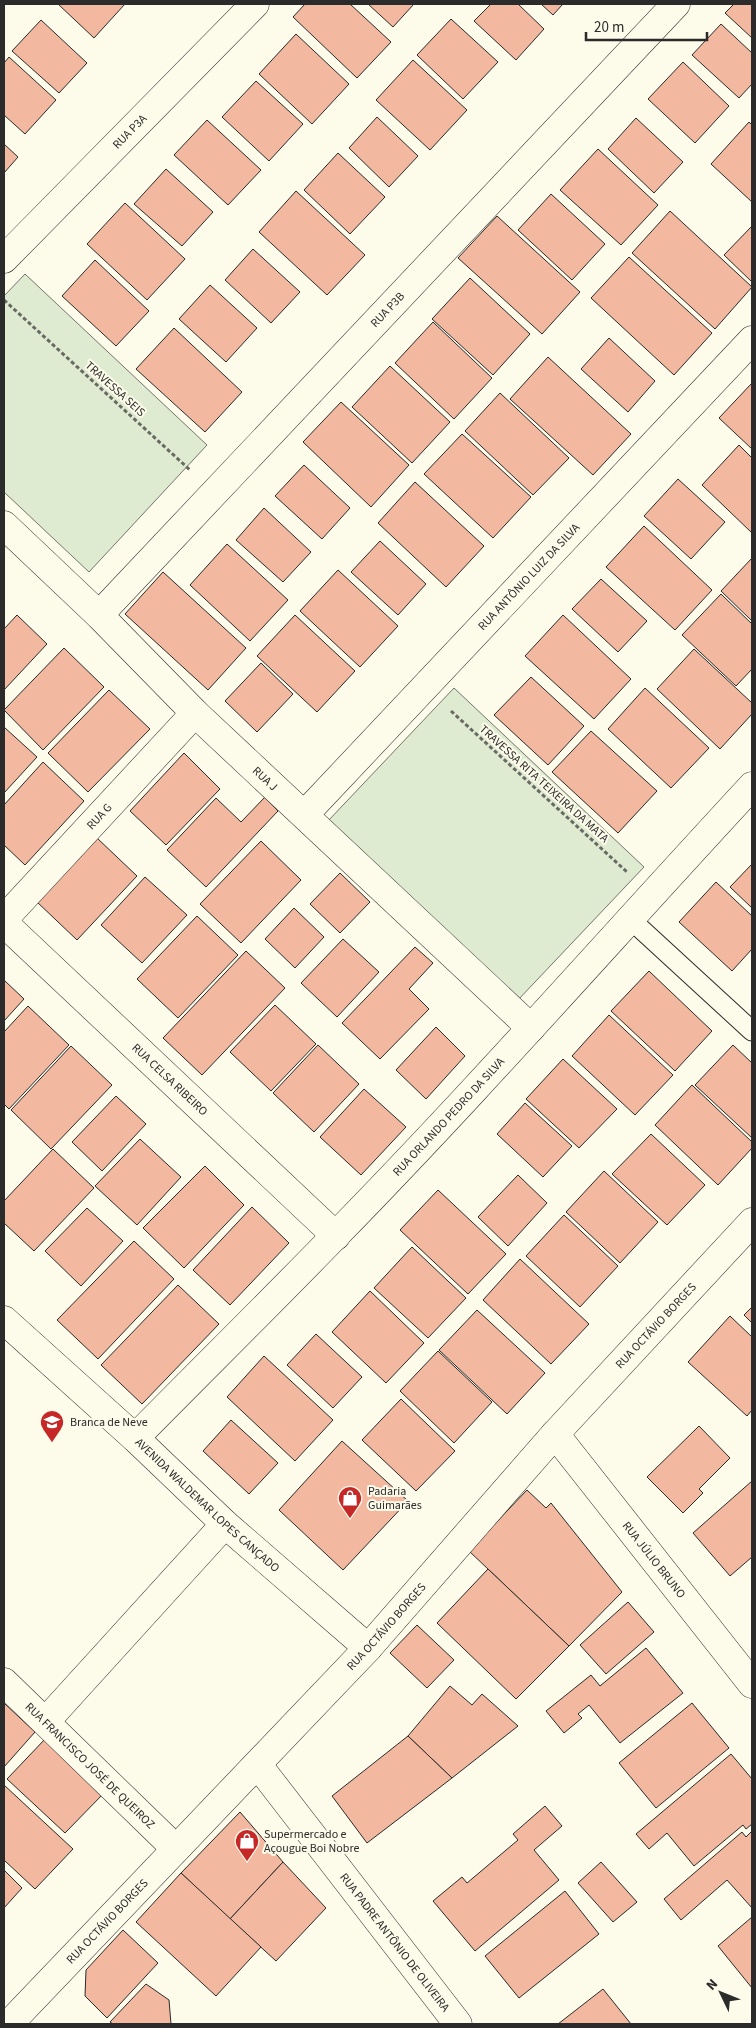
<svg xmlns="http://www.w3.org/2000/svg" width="756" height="2028" font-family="'Source Sans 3',sans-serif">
  <rect width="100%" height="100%" fill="#fdfbea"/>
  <g fill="#deebd1" stroke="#74746e">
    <path d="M25,274L207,445L89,572L4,492V296Z"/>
    <path d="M454,688L644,867L517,1001L327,822Z"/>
  </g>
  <g fill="#f2b8a0" stroke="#2b2b2b">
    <path d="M58,4H125L94,38Z"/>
    <path d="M305,4H350L391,42L357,78L293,17Z"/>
    <path d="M368,4H414L393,27Z"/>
    <path d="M491,4H518L544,29L516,60L474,21Z"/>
    <path d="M541,4H563L553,15Z"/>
    <path d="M734,4H752V38L725,13Z"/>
    <path d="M451,19L498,62L463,99L417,55Z"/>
    <path d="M41,20L87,63L59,93L12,51Z"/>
    <path d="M721,24L752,53V84L739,98L692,55Z"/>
    <path d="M296,34L349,84L312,124L259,74Z"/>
    <path d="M9,57L56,100L25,134L4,115V63Z"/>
    <path d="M413,60L467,110L430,150L376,100Z"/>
    <path d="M683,62L729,106L695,143L648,99Z"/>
    <path d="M256,81L303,124L269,161L222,117Z"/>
    <path d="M377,117L418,156L389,187L349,148Z"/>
    <path d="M636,118L683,162L654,193L608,149Z"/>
    <path d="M207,120L261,170L228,205L174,155Z"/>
    <path d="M749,122L752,125V202L711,164Z"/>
    <path d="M4,144L18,157L4,173Z"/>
    <path d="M598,149L658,205L621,245L560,190Z"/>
    <path d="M338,153L385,197L350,234L304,190Z"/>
    <path d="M166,169L213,212L182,246L134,204Z"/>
    <path d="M296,191L365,255L327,295L259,232Z"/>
    <path d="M551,194L605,244L572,280L518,230Z"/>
    <path d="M125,203L185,259L147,300L87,244Z"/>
    <path d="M670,211L752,287L715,329L632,253Z"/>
    <path d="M497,216L580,292L542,334L458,258Z"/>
    <path d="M752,226V282L724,255Z"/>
    <path d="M253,249L300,292L271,323L225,280Z"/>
    <path d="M629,257L712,333L674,375L591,298Z"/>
    <path d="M95,260L149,311L116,346L62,296Z"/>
    <path d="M470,278L530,334L493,375L432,319Z"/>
    <path d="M210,285L257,328L226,362L179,319Z"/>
    <path d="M433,322L492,378L454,419L395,363Z"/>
    <path d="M174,328L242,392L205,432L136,369Z"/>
    <path d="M609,338L655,381L628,412L581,369Z"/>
    <path d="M548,357L631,434L593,475L510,399Z"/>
    <path d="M390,366L450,422L412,463L352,407Z"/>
    <path d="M752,383V449L719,418Z"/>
    <path d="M500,393L569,458L533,495L465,431Z"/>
    <path d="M341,402L409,465L371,507L303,442Z"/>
    <path d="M462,434L531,497L493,538L424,474Z"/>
    <path d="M739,445L752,458V533L702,485Z"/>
    <path d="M304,465L350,508L322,539L275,496Z"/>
    <path d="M678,479L725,522L691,559L644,516Z"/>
    <path d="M415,482L484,546L446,587L378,523Z"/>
    <path d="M264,508L311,552L283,582L236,540Z"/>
    <path d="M644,526L712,590L675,630L606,567Z"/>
    <path d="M380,541L426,584L398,615L351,572Z"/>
    <path d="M227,544L288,600L250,641L190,585Z"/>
    <path d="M752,558V621L721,591Z"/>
    <path d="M338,570L398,626L360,667L300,611Z"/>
    <path d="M163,572L246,648L208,690L125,614Z"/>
    <path d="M601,579L647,621L618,652L572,609Z"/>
    <path d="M721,594L752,624V669L736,686L682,635Z"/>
    <path d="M17,615L47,644L4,690V629Z"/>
    <path d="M295,615L355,671L317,712L257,656Z"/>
    <path d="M563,615L631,679L594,719L525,656Z"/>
    <path d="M64,648L104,687L43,750L4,710Z"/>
    <path d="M694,649L752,703V714L720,749L657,689Z"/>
    <path d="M261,663L293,694L257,732L225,701Z"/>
    <path d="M531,677L584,726L548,765L494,715Z"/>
    <path d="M645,688L709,748L671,788L608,729Z"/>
    <path d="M109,690L150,729L88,792L48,753Z"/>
    <path d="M4,727L37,757L4,793Z"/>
    <path d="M591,731L657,791L618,833L552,772Z"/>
    <path d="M184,753L220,789L166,845L130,811Z"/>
    <path d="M43,762L84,801L25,865L4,845V805Z"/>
    <path d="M265,797L278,811L206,887L167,850L216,798L241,822Z"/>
    <path d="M97,838L137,876L77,940L36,901Z"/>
    <path d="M261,841L301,880L241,943L200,904Z"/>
    <path d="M752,864V908L730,887Z"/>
    <path d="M340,873L370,902L340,933L310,904Z"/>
    <path d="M145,877L187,915L142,963L101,925Z"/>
    <path d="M716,882L752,916V949L732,971L679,922Z"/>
    <path d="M294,908L324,937L295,968L265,939Z"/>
    <path d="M197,916L238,955L178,1018L137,979Z"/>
    <path d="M343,939L379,972L337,1017L301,983Z"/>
    <path d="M415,947L433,963L409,989L429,1009L380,1059L342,1023Z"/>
    <path d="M246,951L285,988L202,1075L163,1038Z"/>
    <path d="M649,971L712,1031L675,1071L611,1011Z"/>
    <path d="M4,980L24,999L4,1021Z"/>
    <path d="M275,1005L316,1044L271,1091L230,1052Z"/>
    <path d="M28,1006L69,1045L9,1109L4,1104V1032Z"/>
    <path d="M609,1015L673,1075L635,1115L572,1056Z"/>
    <path d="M436,1027L465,1056L426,1099L396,1070Z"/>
    <path d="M318,1045L359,1084L314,1132L273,1093Z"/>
    <path d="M733,1045L752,1063V1138L695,1085Z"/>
    <path d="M71,1046L112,1085L51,1149L11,1110Z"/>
    <path d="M563,1059L617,1109L579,1148L526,1099Z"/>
    <path d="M692,1085L752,1142V1148L718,1185L655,1125Z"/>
    <path d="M364,1089L406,1127L361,1175L320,1137Z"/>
    <path d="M116,1096L146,1124L102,1171L72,1142Z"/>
    <path d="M525,1103L572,1146L543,1177L497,1134Z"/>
    <path d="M651,1134L705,1185L667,1225L612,1174Z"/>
    <path d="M140,1139L181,1177L137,1225L95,1186Z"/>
    <path d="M53,1149L94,1188L34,1251L4,1223V1201Z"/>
    <path d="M205,1166L244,1205L184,1268L143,1228Z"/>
    <path d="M604,1171L658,1222L620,1263L566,1212Z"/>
    <path d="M518,1175L547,1203L508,1246L478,1217Z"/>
    <path d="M438,1190L506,1254L468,1294L400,1230Z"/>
    <path d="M252,1207L289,1243L230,1305L193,1270Z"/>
    <path d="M87,1208L123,1241L81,1286L45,1251Z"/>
    <path d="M564,1215L618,1266L580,1307L526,1256Z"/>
    <path d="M134,1241L174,1279L98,1359L57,1320Z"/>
    <path d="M412,1247L466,1298L428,1338L374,1288Z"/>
    <path d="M520,1259L589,1324L551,1364L483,1300Z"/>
    <path d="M178,1285L219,1324L142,1404L101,1365Z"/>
    <path d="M370,1291L424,1343L386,1383L332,1332Z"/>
    <path d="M752,1307V1323L744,1315Z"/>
    <path d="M477,1310L545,1373L507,1414L439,1350Z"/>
    <path d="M730,1316L752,1337V1410L747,1416L688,1362Z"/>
    <path d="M316,1334L362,1377L333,1408L287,1365Z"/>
    <path d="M438,1351L492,1402L454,1443L400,1391Z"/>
    <path d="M264,1356L333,1420L295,1461L227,1397Z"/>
    <path d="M401,1399L455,1451L416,1491L362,1440Z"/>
    <path d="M231,1420L278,1463L249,1494L203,1451Z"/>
    <path d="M699,1426L730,1458L699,1489L703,1493L683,1513L647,1477Z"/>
    <path d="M342,1441L408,1501L343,1570L279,1510Z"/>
    <path d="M752,1481V1557L730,1576L693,1533Z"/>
    <path d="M527,1490L546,1508L551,1503L622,1592L569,1646L469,1551Z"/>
    <path d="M488,1569L569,1646L516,1699L437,1623Z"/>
    <path d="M628,1602L654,1632L606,1674L580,1645Z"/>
    <path d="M417,1625L454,1660L427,1688L390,1653Z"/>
    <path d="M646,1648L683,1693L620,1743L589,1705L578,1714L582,1718L564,1733L546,1711L591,1675L600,1686Z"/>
    <path d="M450,1686L472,1705L482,1694L518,1726L452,1778L408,1736Z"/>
    <path d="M4,1703L35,1732L4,1767Z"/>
    <path d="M692,1703L729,1748L656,1808L619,1763Z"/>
    <path d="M408,1736L452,1778L367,1843L332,1796Z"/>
    <path d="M46,1738L104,1793L65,1833L7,1779Z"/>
    <path d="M731,1754L752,1779V1824L746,1829L743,1825L694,1866L667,1833L649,1849L636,1834Z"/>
    <path d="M4,1785L73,1849L35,1889L4,1860Z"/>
    <path d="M545,1806L562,1826L534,1850L559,1880L475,1951L433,1901L462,1877L467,1883L518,1840L513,1834Z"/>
    <path d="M240,1812L283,1862L230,1919L181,1873Z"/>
    <path d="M752,1831V1908L727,1880L681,1920L664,1899L742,1832L746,1837Z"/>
    <path d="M283,1862L326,1908L276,1961L230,1919Z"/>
    <path d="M601,1862L637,1902L613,1922L578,1883Z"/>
    <path d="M4,1870L22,1888L4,1908Z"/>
    <path d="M181,1873L261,1947L216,1996L136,1922Z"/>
    <path d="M565,1891L599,1934L519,1998L485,1956Z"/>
    <path d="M752,1917V1988L718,1946Z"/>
    <path d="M123,1930L158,1963L107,2018L85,1996L86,1970Z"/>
    <path d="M146,1984L169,2000L171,2024H113L110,2022Z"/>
    <path d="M603,1989L631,2024H558Z"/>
  </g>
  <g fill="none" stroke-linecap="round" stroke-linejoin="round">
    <g stroke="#2b2b2b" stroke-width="21">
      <path id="service" d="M629,918L752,1031"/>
    </g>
    <g stroke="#2b2b2b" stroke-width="29">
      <g id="minor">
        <path id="s1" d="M4,259L255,4"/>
        <path id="s2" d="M4,525L99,615L195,713L531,1028"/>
        <path id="s3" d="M99,615L676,4"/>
        <path id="s4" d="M305,814L752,340"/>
        <path id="s5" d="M4,919L195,713"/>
        <path id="s6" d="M4,923L336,1236"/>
        <path id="s7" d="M4,1320L135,1438L225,1524L368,1648"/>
        <path id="s8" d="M555,1434L752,1684"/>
        <path id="s9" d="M135,1438C201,1371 269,1304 335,1236C478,1090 613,936 752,786"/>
        <path id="s10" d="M4,1682L176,1849"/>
        <path d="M46,1721L225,1524"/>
        <path id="s11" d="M258,1765L458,2024"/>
        <path id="s12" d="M9,2024L368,1648L555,1434L752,1222"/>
      </g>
    </g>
    <g stroke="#6a6964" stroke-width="3" stroke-dasharray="4 2.5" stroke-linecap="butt">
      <path d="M4,300L190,470"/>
      <path d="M451,711L627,872"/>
    </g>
    <use href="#service" stroke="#fdfbea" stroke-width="19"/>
    <use href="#minor" stroke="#fdfbea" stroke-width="28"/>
  </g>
  <defs>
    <g id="school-pin" transform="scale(1.25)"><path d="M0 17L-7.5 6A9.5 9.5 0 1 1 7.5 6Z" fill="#c62828" stroke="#fdfbea"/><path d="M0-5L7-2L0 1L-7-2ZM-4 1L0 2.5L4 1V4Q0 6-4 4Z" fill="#fff"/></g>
    <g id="shop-pin" transform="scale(1.25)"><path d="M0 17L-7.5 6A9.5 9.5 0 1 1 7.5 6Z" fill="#c62828" stroke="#fdfbea"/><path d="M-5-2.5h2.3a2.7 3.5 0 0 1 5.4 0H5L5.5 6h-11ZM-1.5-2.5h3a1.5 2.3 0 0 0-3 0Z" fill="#fff"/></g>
  </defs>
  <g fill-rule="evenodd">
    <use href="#school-pin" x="52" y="1422"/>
    <use href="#shop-pin" x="350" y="1498"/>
    <use href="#shop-pin" x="247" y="1841"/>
  </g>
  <g text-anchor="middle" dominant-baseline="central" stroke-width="4" stroke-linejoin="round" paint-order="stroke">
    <g font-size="12" fill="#2b2b2b" stroke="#fdfbea">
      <text stroke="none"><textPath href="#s1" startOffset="179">RUA P3A</textPath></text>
      <text stroke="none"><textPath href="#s3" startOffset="420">RUA P3B</textPath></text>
      <text transform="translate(115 389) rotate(42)">TRAVESSA SEIS</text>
      <text stroke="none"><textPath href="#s4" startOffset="326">RUA ANTÔNIO LUIZ DA SILVA</textPath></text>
      <text stroke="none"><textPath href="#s2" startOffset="364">RUA J</textPath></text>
      <text transform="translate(544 784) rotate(42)">TRAVESSA RITA TEIXEIRA DA MATA</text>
      <text stroke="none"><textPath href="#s5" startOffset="140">RUA G</textPath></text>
      <text stroke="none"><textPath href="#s6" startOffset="228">RUA CELSA RIBEIRO</textPath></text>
      <text stroke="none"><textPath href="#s9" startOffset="449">RUA ORLANDO PEDRO DA SILVA</textPath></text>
      <text stroke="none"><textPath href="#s12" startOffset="952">RUA OCTÁVIO BORGES</textPath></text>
      <text stroke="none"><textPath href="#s7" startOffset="275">AVENIDA WALDEMAR LOPES CANÇADO</textPath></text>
      <text stroke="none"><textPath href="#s8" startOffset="160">RUA JÚLIO BRUNO</textPath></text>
      <text stroke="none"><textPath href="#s12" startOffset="548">RUA OCTÁVIO BORGES</textPath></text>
      <text stroke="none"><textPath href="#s10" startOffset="120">RUA FRANCISCO JOSÉ DE QUEIROZ</textPath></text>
      <text stroke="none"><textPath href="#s12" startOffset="142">RUA OCTÁVIO BORGES</textPath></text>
      <text stroke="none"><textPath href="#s11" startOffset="224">RUA PADRE ANTÔNIO DE OLIVEIRA</textPath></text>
    </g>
    <g font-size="12" fill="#2b2b2b" stroke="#fdfbea" text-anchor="start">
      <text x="70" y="1422">Branca de Neve</text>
      <text x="368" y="1491">Padaria<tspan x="368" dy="14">Guimarães</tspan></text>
      <text x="264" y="1834">Supermercado e<tspan x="264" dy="14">Açougue Boi Nobre</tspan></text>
    </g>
  </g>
  <rect width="756" height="2028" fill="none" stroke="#2b2b2b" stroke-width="10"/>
  <g transform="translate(721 1993) rotate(313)" stroke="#fdfbea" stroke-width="4" paint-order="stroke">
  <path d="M0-4L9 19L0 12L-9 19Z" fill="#2b2b2b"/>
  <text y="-8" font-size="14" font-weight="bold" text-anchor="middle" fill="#2b2b2b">N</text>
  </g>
  <path d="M586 32v8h121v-8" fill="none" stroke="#2b2b2b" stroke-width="2.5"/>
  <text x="594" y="32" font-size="15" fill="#2b2b2b" stroke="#fdfbea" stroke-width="4" paint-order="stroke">20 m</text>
</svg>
